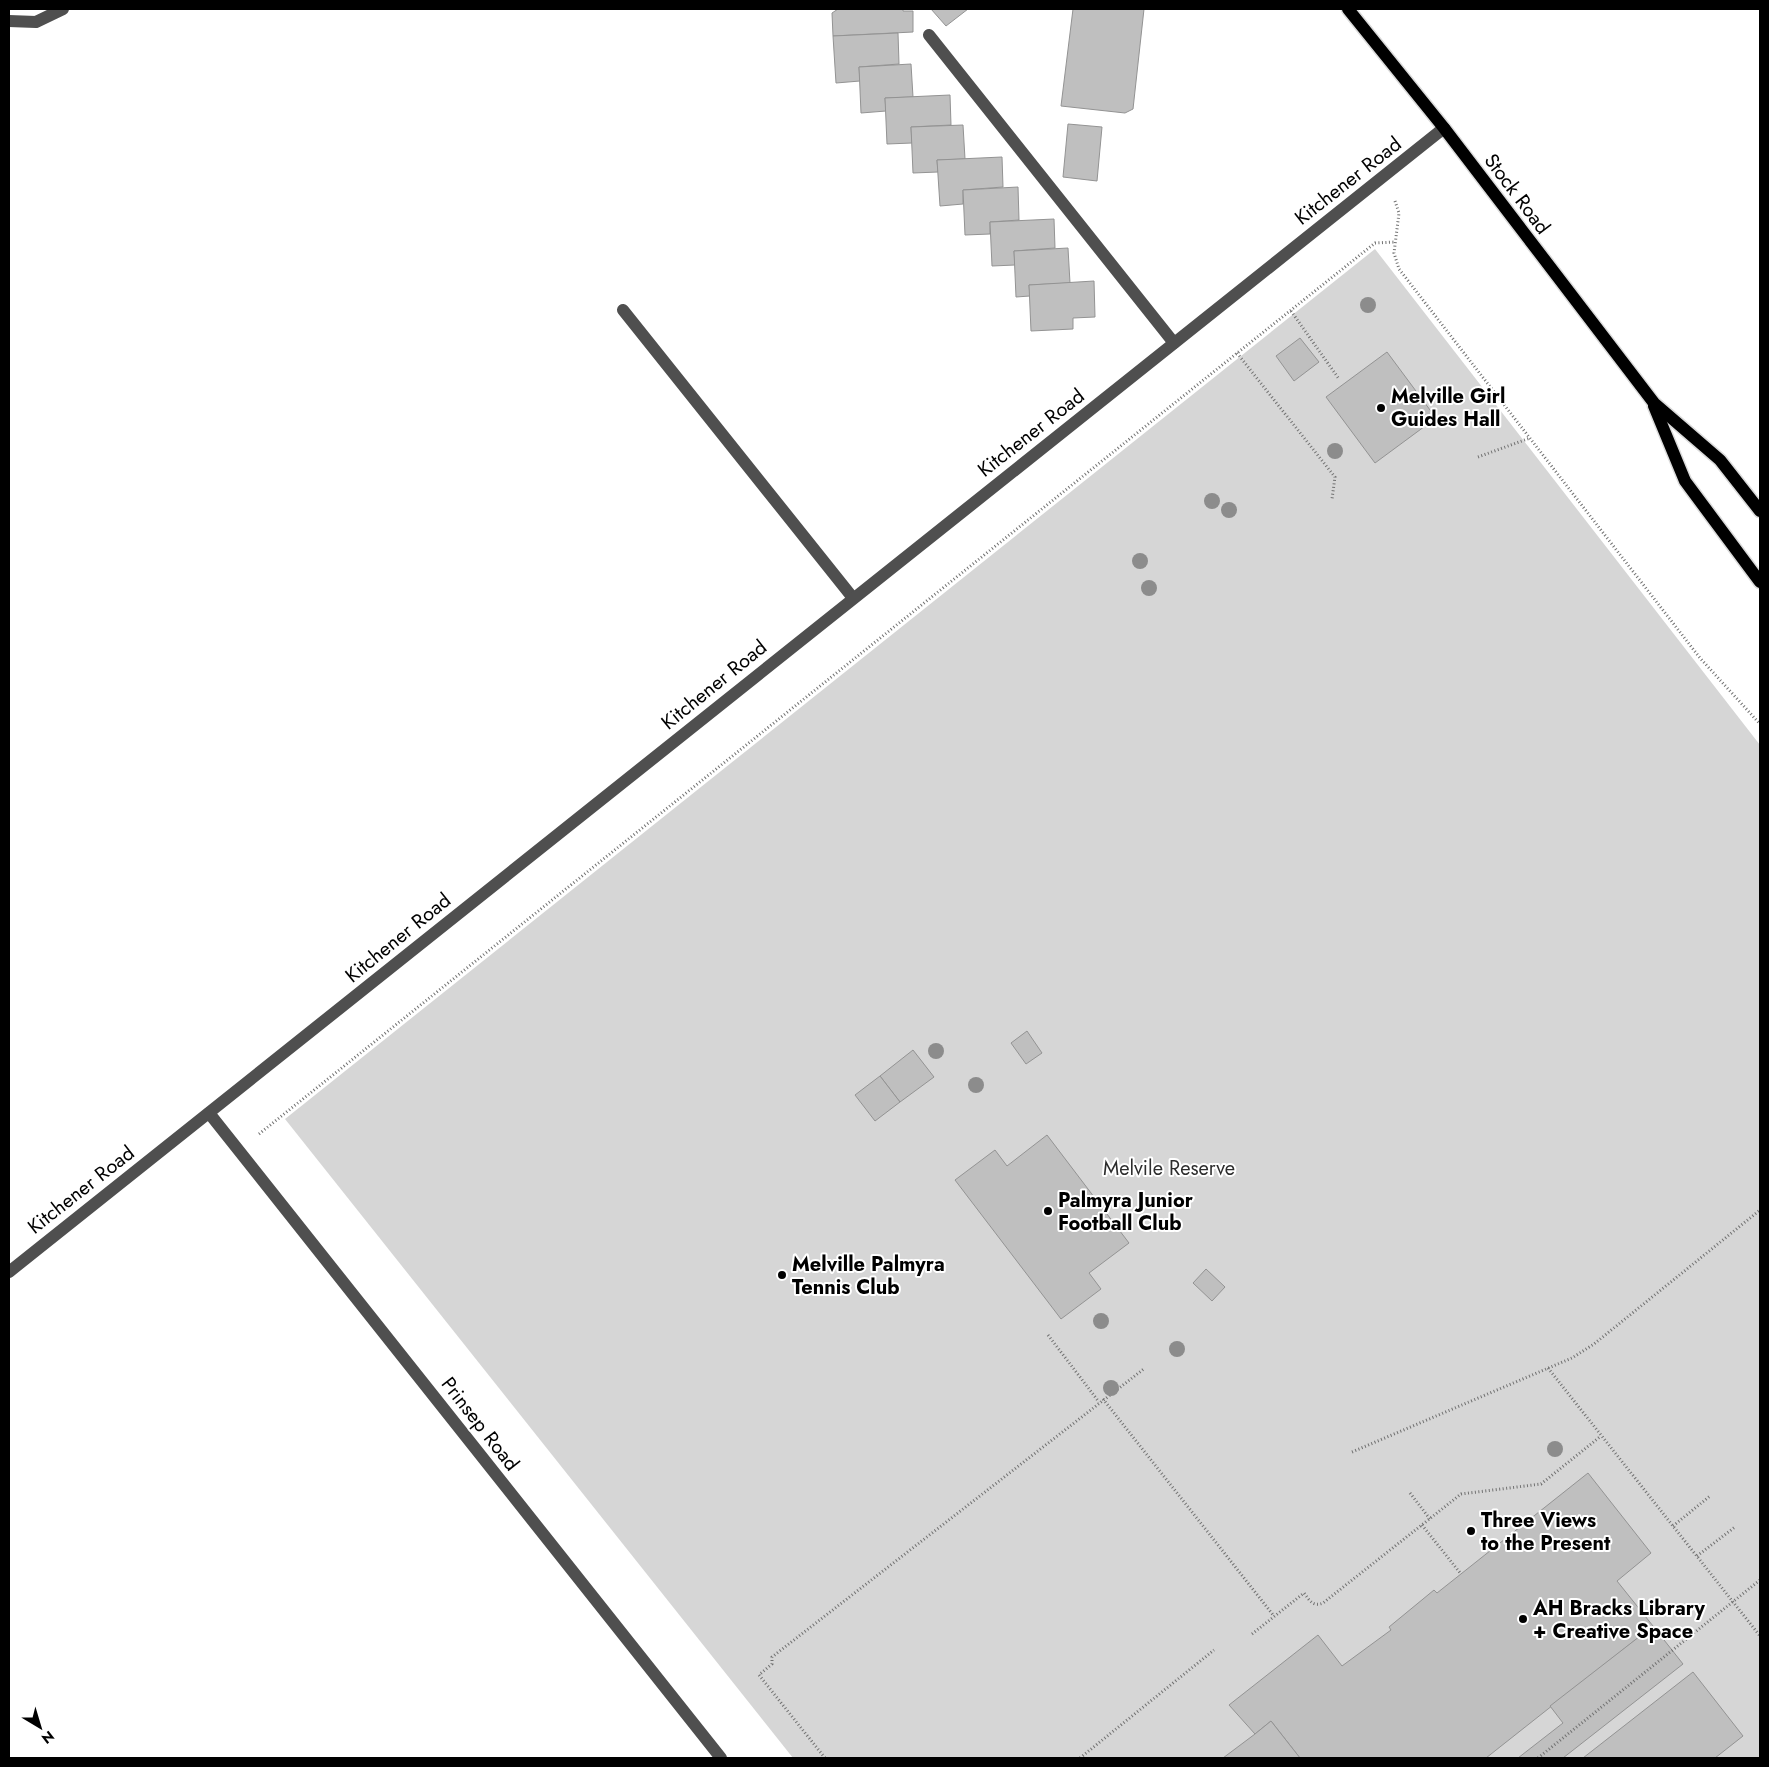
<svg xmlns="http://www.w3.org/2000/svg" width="1769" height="1767" font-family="Jost,sans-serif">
  <rect width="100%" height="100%" fill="#fff"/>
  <path fill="#d6d6d6" d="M1375,249L1760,745V1758H793L285,1119Z"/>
  <g fill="#bfbfbf" stroke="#939393">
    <path d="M838,9H903V11H913V32L833,36L832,13Z"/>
    <path d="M931,9H968L946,26Z"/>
    <path d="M1073,9H1144L1133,109L1125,113L1061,106Z"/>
    <path d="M898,33L899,64L859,67L860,81L836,83L833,36Z"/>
    <path d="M911,64L913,97L885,98L886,111L861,113L859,67Z"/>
    <path d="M950,95L951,125L911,127L912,143L887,144L885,98Z"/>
    <path d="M1068,124L1102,127L1097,181L1063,177Z"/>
    <path d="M963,125L965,159L937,160L938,172L913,173L911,127Z"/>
    <path d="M1002,157L1003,187L963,190V204L940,206L937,160Z"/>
    <path d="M1018,187L1019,220L990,222V234L965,235L963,190Z"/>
    <path d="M1054,219L1055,248L1014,251L1015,265L992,266L990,222Z"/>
    <path d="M1068,248L1070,283L1029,285L1030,296L1016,297L1014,251Z"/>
    <path d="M1094,281L1095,317L1073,318V329L1031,331L1029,285Z"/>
    <path d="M1300,338L1319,362L1294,381L1276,356Z"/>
    <path d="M1387,352L1436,418L1375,463L1326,397Z"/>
    <path d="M1027,1031L1042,1053L1026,1064L1011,1043Z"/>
    <path d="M913,1050L934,1077L900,1102L880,1076Z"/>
    <path d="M880,1076L900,1102L875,1121L855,1095Z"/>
    <path d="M1047,1135L1129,1243L1089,1273L1101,1289L1061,1319L955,1180L995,1150L1007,1166Z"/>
    <path d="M1206,1269L1225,1287L1212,1301L1193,1283Z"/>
    <path d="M1588,1473L1651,1553L1617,1581L1653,1626L1486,1758H1300L1271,1721L1255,1734L1229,1705L1318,1635L1342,1666L1391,1630L1389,1627L1434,1590L1437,1593Z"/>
    <path d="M1653,1626L1683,1664L1563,1758H1518L1563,1723L1550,1706Z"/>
    <path d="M1693,1672L1743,1736L1715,1758H1583Z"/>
    <path d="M1271,1721L1300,1758H1223L1255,1734Z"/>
  </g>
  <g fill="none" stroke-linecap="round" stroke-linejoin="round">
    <g stroke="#dbdbdb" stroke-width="15">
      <g id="major">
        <path d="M1348,9L1444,128L1654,403L1720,460L1760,511"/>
        <path d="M1654,406L1685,481L1760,582"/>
      </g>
    </g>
    <g stroke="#717171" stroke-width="3" stroke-dasharray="1 2.5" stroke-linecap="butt">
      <path d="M1395,201L1399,213L1394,253L1399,269L1700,658L1760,724"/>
      <path d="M1291,311L1339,379"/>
      <path d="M1237,353L1335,477L1332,499"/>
      <path d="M1478,457L1530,438"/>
      <path d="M259,1134L1375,243L1395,242"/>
      <path d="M1048,1335L1099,1402"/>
      <path d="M1548,1368L1760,1636"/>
      <path d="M1103,1399L1274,1616"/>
      <path d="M1352,1452L1572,1358L1594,1344L1760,1210"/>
      <path d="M1410,1493L1430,1519"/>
      <path d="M1422,1525L1461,1574"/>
      <path d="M1673,1526L1710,1496"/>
      <path d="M1697,1556L1735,1527"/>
      <path d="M1252,1634L1304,1593C1310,1601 1313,1607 1323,1603L1461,1494L1541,1484L1601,1436"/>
      <path d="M825,1758L759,1675L772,1664V1657L1145,1368"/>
      <path d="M1080,1758L1214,1650"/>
      <path d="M1538,1758L1760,1580"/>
    </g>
    <g stroke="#4f4f4f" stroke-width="12">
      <path d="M9,21L36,22L63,9"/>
      <path d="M929,35L1174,343"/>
      <path d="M623,310L853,598"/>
      <path d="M209,1113L721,1758"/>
      <path d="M9,1272L1444,128"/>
    </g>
    <use href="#major" stroke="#000" stroke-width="12"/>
  </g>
  <g fill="#8c8c8c">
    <circle cx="1368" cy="305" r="8"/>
    <circle cx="1335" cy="451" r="8"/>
    <circle cx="1212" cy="501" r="8"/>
    <circle cx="1229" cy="510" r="8"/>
    <circle cx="1140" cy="561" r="8"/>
    <circle cx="1149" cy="588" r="8"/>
    <circle cx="936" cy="1051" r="8"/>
    <circle cx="976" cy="1085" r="8"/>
    <circle cx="1101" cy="1321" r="8"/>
    <circle cx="1177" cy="1349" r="8"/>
    <circle cx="1111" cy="1388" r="8"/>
    <circle cx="1555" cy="1449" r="8"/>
  </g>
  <g fill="#000" stroke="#fff" stroke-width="2">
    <circle cx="1381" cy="408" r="5"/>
    <circle cx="1048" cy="1211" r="5"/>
    <circle cx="782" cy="1275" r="5"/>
    <circle cx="1471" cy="1531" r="5"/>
    <circle cx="1523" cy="1619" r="5"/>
  </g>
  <g text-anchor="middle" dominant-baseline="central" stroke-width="4" stroke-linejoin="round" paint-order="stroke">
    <g font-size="20" fill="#000" stroke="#fff">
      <text transform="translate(1348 181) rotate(-38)">Kitchener Road</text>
      <text transform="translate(1517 194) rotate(53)">Stock Road</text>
      <text transform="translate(1031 433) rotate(-38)">Kitchener Road</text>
      <text transform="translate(714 685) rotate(-39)">Kitchener Road</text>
      <text transform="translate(398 938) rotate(-39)">Kitchener Road</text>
      <text transform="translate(81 1190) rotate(-38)">Kitchener Road</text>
      <text transform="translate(480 1424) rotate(52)">Prinsep Road</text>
    </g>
    <g font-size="20" font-weight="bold" fill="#000" stroke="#fff" text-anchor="start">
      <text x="1391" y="396">Melville Girl<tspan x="1391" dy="23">Guides Hall</tspan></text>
      <text x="1058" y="1200">Palmyra Junior<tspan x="1058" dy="23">Football Club</tspan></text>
      <text x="792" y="1264">Melville Palmyra<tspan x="792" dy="23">Tennis Club</tspan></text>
      <text x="1481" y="1520">Three Views<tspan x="1481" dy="23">to the Present</tspan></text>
      <text x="1533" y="1608">AH Bracks Library<tspan x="1533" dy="23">+ Creative Space</tspan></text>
    </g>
    <g font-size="20" fill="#2d2d2d" stroke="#fff">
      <text x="1169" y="1168">Melvile Reserve</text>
    </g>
  </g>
  <rect width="1769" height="1767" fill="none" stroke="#000000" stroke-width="20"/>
  <g transform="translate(40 1727) rotate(142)" stroke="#ffffff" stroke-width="4" paint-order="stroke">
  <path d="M0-4L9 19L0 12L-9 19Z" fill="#000000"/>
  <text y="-8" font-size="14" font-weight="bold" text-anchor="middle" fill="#000000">N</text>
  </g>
</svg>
